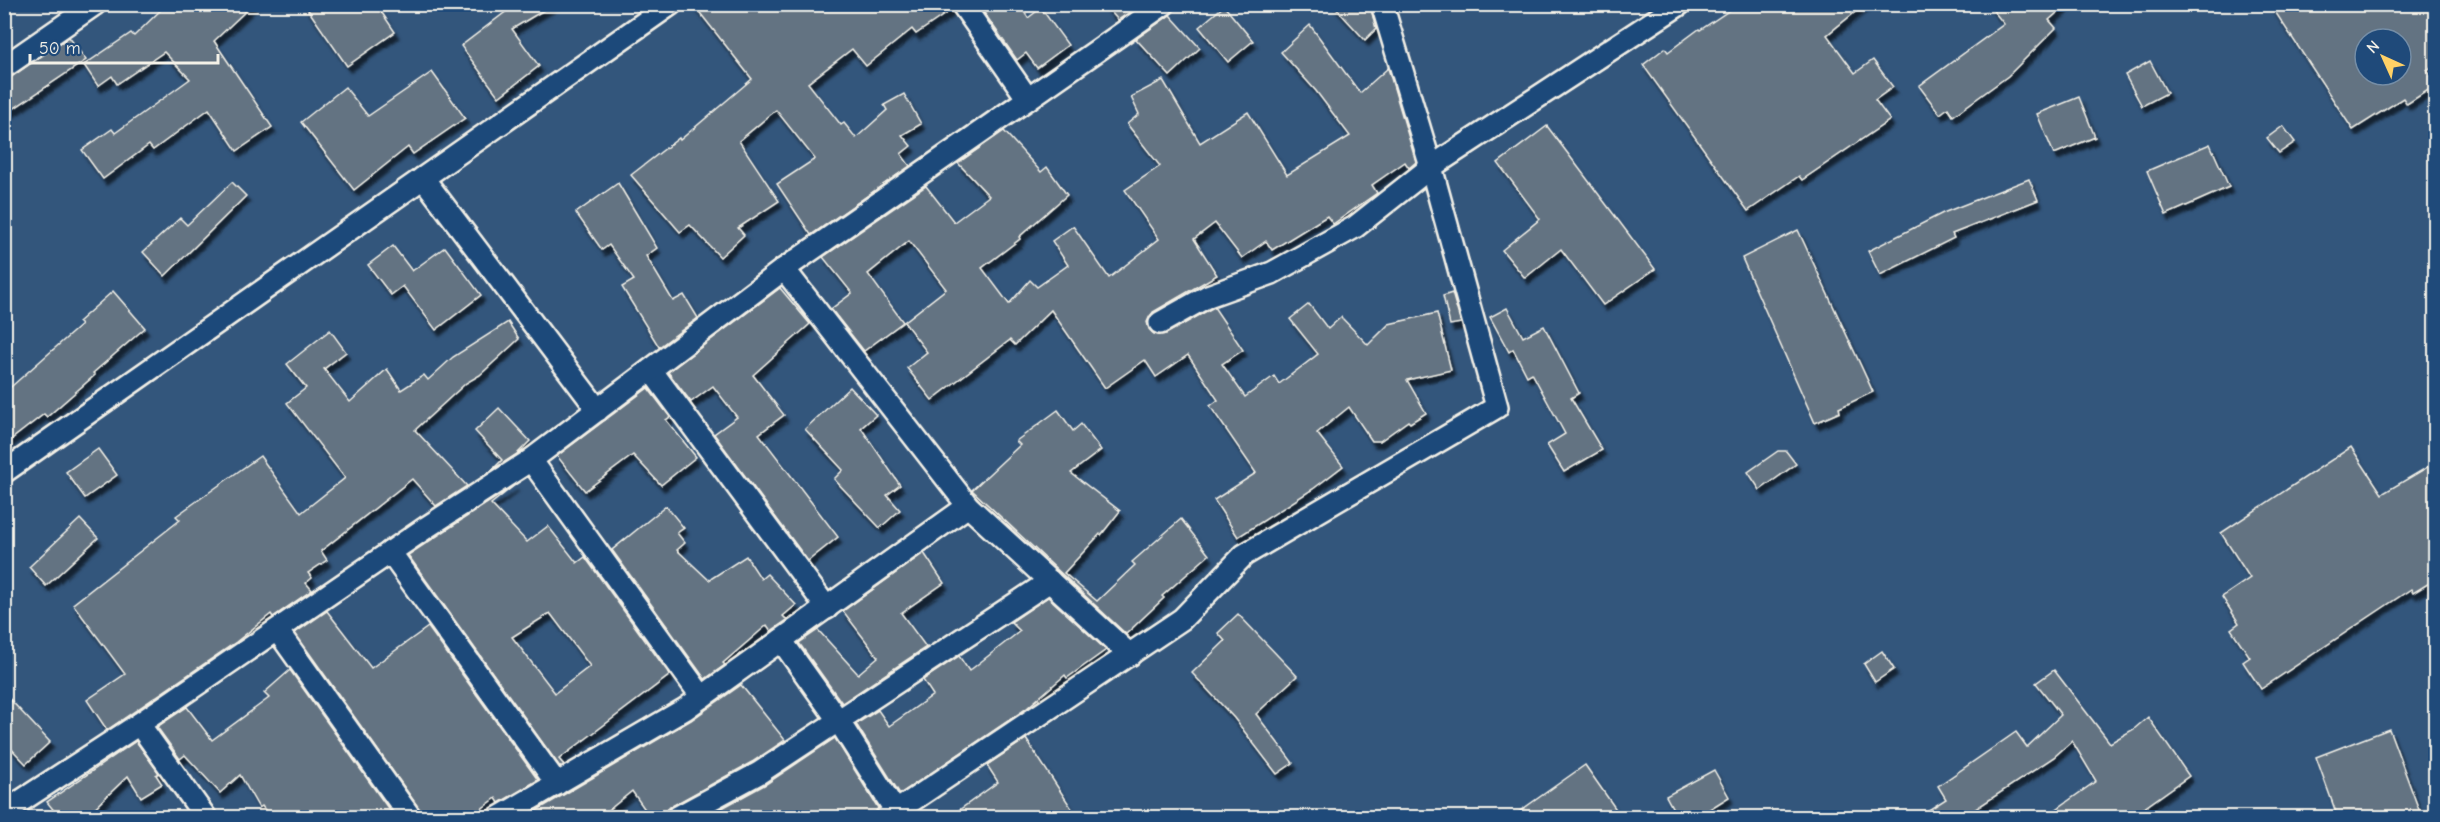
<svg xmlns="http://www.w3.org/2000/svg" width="2440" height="822" font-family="'Comic Neue',sans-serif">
  <defs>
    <filter id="shadow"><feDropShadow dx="3.5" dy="6" stdDeviation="1.5" flood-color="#0009"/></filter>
  </defs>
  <rect width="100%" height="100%" fill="#33567c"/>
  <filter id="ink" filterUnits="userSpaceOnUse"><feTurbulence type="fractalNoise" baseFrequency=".0167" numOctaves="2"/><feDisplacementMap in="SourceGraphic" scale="12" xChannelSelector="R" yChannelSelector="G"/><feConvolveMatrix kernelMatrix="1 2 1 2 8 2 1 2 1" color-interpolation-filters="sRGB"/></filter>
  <g filter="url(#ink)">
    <g fill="#637382" stroke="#f4f1e8" stroke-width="1.5" fill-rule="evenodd" filter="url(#shadow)">
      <path d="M167,4H253L214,41L272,127L237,151L209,109L153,150L149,145L103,179L82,150L112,129L115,133L190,79L164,52L117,84L112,76L98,86L84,65L131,33L134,36Z"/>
      <path d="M304,4H376L395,32L347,66Z"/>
      <path d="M516,4H554L512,29L539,66L499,97L461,46Z"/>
      <path d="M693,4H949L951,10L916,34L912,29L866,66L852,49L808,83L841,125L844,123L856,138L887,110L884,105L904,94L921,124L902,135L911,146L901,154L910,166L811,235L777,184L815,159L776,110L739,141L779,201L738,228L744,235L720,257L690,225L680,232L631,175L679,138L680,140L752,79Z"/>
      <path d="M978,4H1019L1028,18L1041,8L1068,45L1037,68L1026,53L1017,60Z"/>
      <path d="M1104,4H1141L1118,20Z"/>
      <path d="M1332,4H1370L1376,29L1365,40Z"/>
      <path d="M1739,4H1865L1827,35L1855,73L1873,60L1893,87L1875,100L1890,120L1802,180L1799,176L1748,211L1643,65L1665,48L1668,52L1699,29L1700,30Z"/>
      <path d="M1988,4H2067L2049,20L2056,28L2008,76L1953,116L1948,108L1940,114L1919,86L2004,24Z"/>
      <path d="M2270,4H2436V64L2427,70L2436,85L2407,104L2403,98L2353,130ZM2365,39H2401V75H2365Z"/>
      <path d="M1224,6L1253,41L1228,62L1199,27Z"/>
      <path d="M1170,15L1200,48L1170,76L1136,39Z"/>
      <path d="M1310,25L1360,93L1388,68L1416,162L1409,168L1405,162L1372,185L1377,193L1333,224L1327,216L1272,250L1266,241L1242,258L1215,223L1194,239L1217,275L1153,312L1147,322L1149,329L1154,334H1166L1214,307L1243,350L1222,364L1245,397L1274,376L1279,384L1318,354L1290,319L1309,304L1328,329L1341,317L1368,345L1389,324L1437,313L1451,370L1407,380L1426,413L1410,423L1408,421L1380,441H1372L1349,407L1317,433L1343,466L1313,489L1238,537L1214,500L1256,473L1210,406L1218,400L1188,355L1156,377L1145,360L1105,388L1051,310L1015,345L1010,340L932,400L907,368L927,352L904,322L946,289L909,241L868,274L903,322L864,351L831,309L852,293L823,257L926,186L954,222L989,196L958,163L1004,131L1041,172L1047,167L1067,195L1019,237L1020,239L982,268L1009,304L1030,280L1037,287L1068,265L1052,241L1073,226L1109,278L1159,239L1125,190L1160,166L1127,124L1139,114L1131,97L1163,80L1200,143L1248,112L1287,175L1350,136L1316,91L1281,52Z"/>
      <path d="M69,37L86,60L4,115V80L11,77Z"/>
      <path d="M2150,61L2167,93L2142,106L2125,75Z"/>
      <path d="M432,72L465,118L413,154L408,147L354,190L301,122L345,87L368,116Z"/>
      <path d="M2079,97L2095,137L2054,154L2037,114Z"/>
      <path d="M1547,126L1655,269L1603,305L1561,249L1525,278L1502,250L1540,219L1498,163Z"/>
      <path d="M2283,126L2295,142L2279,153L2267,138Z"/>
      <path d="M2210,144L2229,187L2166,215L2147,171Z"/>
      <path d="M2029,179L2038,200L1952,234L1954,238L1880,275L1868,251L1943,213Z"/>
      <path d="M232,182L246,196L165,276L143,252L180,218L187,225Z"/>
      <path d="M618,183L657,248L646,256L673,301L684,295L698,318L659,347L622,287L634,280L609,245L602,250L576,213Z"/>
      <path d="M1798,230L1873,392L1839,408L1840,412L1815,423L1742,258Z"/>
      <path d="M393,246L412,271L445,247L481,295L436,330L403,286L391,295L368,265Z"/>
      <path d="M780,288L810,324L753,375L784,415L759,434L838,537L808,561L714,434L737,417L713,386L691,402L668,372Z"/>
      <path d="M113,291L145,328L93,373L95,375L47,417L44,414L4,445V393L81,325L78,322Z"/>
      <path d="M1452,293L1461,323L1450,325L1443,296Z"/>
      <path d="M1507,308L1523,337L1544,326L1579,393L1571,398L1602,450L1564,472L1547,445L1565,434L1532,373L1527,376L1513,349L1509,352L1490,317Z"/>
      <path d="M508,322L519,339L480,375L466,383L415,430L467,486L436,506L412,479L321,551L327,560L308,573L312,578L306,583L312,590L273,617L271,614L236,642L107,730L87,700L125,674L73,604L180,520L176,516L260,456L301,513L345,478L287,403L306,388L287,364L330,330L346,352L324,369L350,402L387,369L401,390L424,375L428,380L453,357Z"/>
      <path d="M850,387L876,415L861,428L900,485L887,495L900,510L880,528L834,479L843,470L805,429Z"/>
      <path d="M648,388L670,417L666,420L696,457L661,485L633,455L585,491L557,456Z"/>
      <path d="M499,408L530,441L517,454L491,471L502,460L475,431Z"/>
      <path d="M1058,410L1073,431L1081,424L1101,450L1071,473L1120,511L1101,535L1100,534L1064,573L1097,601L1135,565L1132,562L1181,519L1209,555L1162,596L1164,598L1126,634L972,490L1020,445L1016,441Z"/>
      <path d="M2351,447L2382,494L2436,462V579L2413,593L2411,589L2261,689L2243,662L2250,657L2231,629L2239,623L2222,597L2250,578L2221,533Z"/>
      <path d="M98,449L117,475L85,498L66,472Z"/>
      <path d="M1778,451H1786L1796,464L1760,490L1748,472Z"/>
      <path d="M515,485L491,504L527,542L548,526L577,563L585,557L670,675L559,759L564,765L560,767L408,555ZM550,613L590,666L555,693L512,637Z"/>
      <path d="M666,506L684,528L677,533L685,543L677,550L709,580L746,556L761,579L767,574L796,605L783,616L787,620L771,631L767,625L723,663L725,665L705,679L612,550Z"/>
      <path d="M80,519L98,538L46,586L29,567Z"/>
      <path d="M924,553L944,583L901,613L926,647L842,703L799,643L818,630L858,674L878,657L843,611Z"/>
      <path d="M1048,597L1106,650L1067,678L1065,675L1027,708L900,794L856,724L878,710L889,726L933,695L923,680L959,656L969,671L1020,631L1011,622Z"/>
      <path d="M327,611L371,668L428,627L538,780L499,803L496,798L469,818H424L421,811L295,633Z"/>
      <path d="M1238,614L1297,676L1256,714L1293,763L1277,774L1234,718L1192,673L1225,641L1218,633Z"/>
      <path d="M1882,651L1894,669L1875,682L1864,664Z"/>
      <path d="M290,670L395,818H271L262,806L259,808L240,775L220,793L185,755L180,759L157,727L187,707L212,740L269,698L264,693Z"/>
      <path d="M2054,670L2110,743L2134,729L2148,717L2189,776L2130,818H2044L2096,781L2072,741L2054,757L1962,818H1916L1946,799L1938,786L2016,732L2027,747L2061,715L2036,683Z"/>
      <path d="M741,685L785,740L752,762L670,807L663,818H651L632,791L599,818H524L691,720Z"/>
      <path d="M4,693L50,742L26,764L4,741Z"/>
      <path d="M2389,729L2422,818H2338L2316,757Z"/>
      <path d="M835,738L878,808L873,818H704L766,784Z"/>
      <path d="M1026,739L1078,818H948L998,782L987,765Z"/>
      <path d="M136,741L159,773L156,775L162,784L141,797L128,776L84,818H60L47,802Z"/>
      <path d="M1585,765L1622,818H1510Z"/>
      <path d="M1714,770L1729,797L1708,810L1713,818H1678L1666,796Z"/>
    </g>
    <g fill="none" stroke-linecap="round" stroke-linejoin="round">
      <g stroke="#f4f1e8" stroke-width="26">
        <g id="minor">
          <path d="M962,4L1028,99"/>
          <path d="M4,67L95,4"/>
          <path d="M423,178L598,410"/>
          <path d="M784,269L968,506L1130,655"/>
          <path d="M1160,323L1208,296L1272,273L1355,227L1431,167L1680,4"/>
          <path d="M651,370L827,608"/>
          <path d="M531,460L702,697"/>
          <path d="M4,472L671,4"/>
          <path d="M390,552L557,784"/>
          <path d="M277,630L411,818"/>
          <path d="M781,640L838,720L900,818"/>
          <path d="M139,724L206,818"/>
          <path d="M4,812L139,724L427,527L531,460L784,269L1164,4"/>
          <path d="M498,818L685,709L968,506"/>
          <path d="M676,818L759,773L1050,581"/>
          <path d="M886,818L1182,619L1244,555L1497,407L1431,167L1382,4"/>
        </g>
      </g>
      <use href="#minor" stroke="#1f4a7a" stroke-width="21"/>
    </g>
  </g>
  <rect width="2440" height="822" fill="none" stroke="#1f4a7a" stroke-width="24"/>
  <rect x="12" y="12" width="2416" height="798" fill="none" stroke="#f4f1e8" stroke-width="2" filter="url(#ink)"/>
  <g transform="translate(2383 57) rotate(315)"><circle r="28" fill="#1f4a7a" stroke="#748da6" stroke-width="1.5"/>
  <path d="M0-4.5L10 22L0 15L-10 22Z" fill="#ffd166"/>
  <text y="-9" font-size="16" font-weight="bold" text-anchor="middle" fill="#f4f1e8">N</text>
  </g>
  <path d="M30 54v9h188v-9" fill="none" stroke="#f4f1e8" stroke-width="3"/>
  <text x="39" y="54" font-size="18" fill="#f4f1e8" stroke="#1f4a7a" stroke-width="4.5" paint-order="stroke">50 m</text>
</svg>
